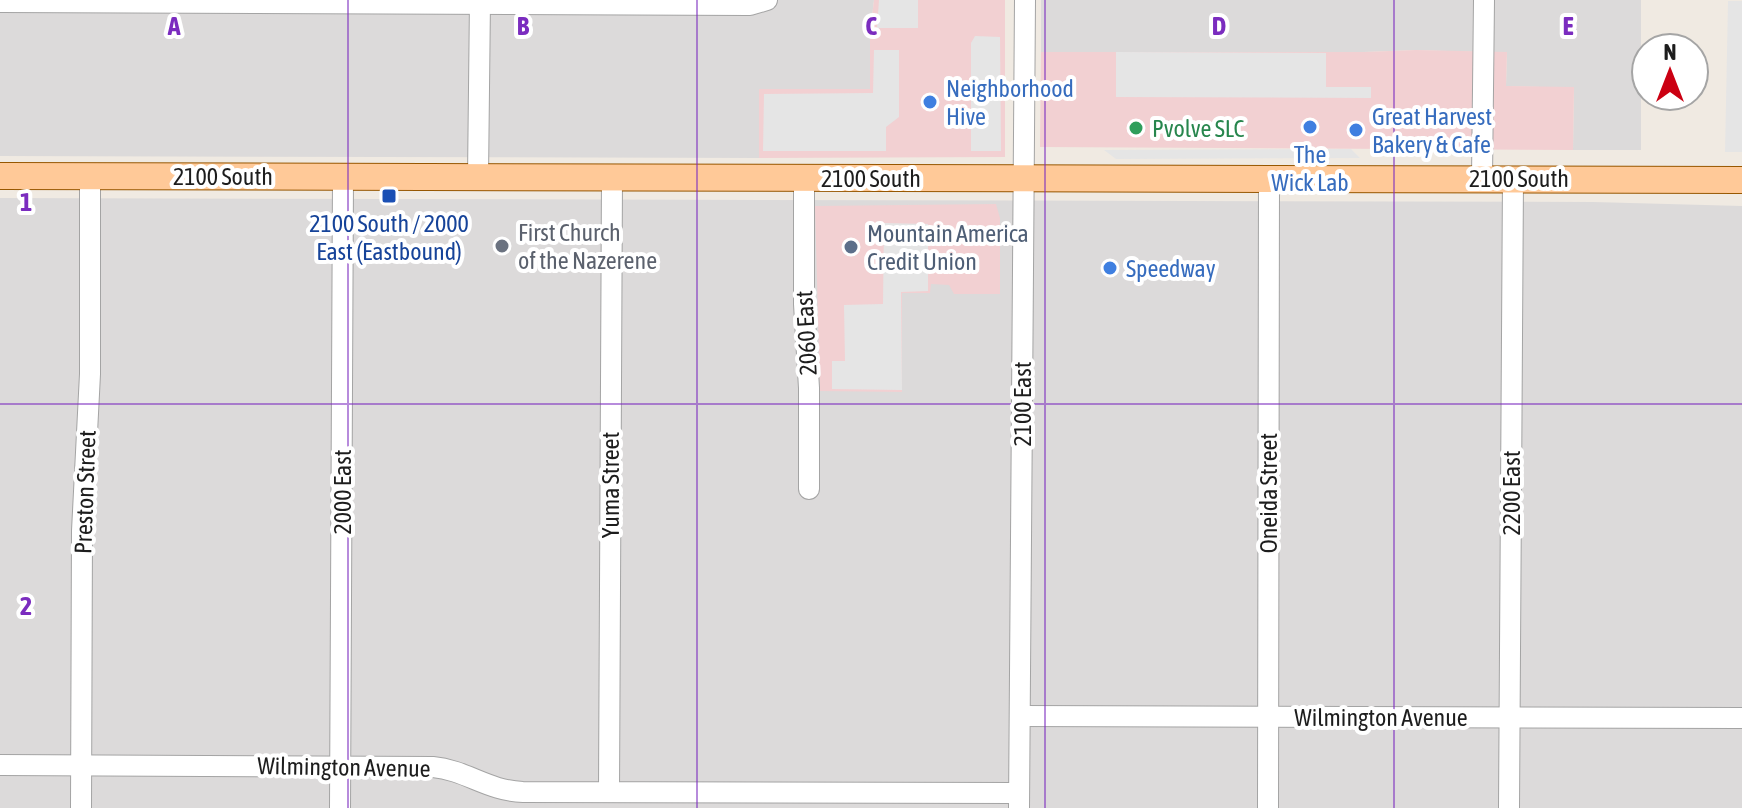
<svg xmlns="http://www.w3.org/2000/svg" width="1742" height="808" font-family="'Asap Condensed',sans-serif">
  <rect width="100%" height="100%" fill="#f0eae2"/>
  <g fill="#dcdada">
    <path d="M0,0H874L870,33V89H759V158L0,156Z"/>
    <path d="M1041,0H1641V150H1573L1574,88L1506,86L1507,53L1416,50L1364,52H1041Z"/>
    <path d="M0,198L1593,202L1742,206V808H0Z"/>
  </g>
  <g fill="#f2d0d2">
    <path d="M874,0H1005V157L759,158V89H870V33Z"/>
    <path d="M1416,50L1507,52L1506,86L1574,87L1573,150L1040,147L1041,52H1364Z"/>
    <path d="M996,204L1000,218V294H954L949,285L931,284L930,293H902V392L820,391L815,206Z"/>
  </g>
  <g fill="#e5e5e5">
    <path d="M879,0H918V28H877Z"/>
    <path d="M1728,1H1742V152H1725Z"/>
    <path d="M975,36L1000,37L1001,151H971V43Z"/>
    <path d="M874,50H899V117L886,127V151H763L764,94L873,93Z"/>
    <path d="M1116,52L1326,53V87H1371V98L1116,97Z"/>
    <path d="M1351,149L1360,158L1116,159L1104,150Z"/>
    <path d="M884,223L928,224V291L901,292L902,390L832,389V361H845L844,305L883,304Z"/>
  </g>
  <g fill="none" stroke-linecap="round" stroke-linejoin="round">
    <g stroke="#a4a4a4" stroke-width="22">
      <g id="minor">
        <path d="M0,2L750,5L767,0"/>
        <path d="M478,177L480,0"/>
        <path d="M804,178V304L809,388V489"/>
        <path d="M1482,178L1484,0"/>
        <path d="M1020,716L1742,718"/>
        <path d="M0,765L433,767C466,770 488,791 523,792L1019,793"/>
        <path d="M609,792L612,178"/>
        <path d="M81,808L82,531L90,374V176"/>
        <path d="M340,808L343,177"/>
        <path d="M1019,808L1025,0"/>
        <path d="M1268,808L1269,177"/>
        <path d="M1509,808L1513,178"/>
      </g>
    </g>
    <g stroke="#975700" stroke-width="28">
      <path id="major" d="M0,176L1742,180"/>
    </g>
    <use href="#minor" stroke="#fff" stroke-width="20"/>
    <use href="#major" stroke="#ffc998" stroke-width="26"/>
  </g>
  <path fill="none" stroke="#7b2cbf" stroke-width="2" stroke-opacity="0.55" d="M348,0V808M697,0V808M1045,0V808M1394,0V808M0,404H1742"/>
  <g fill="#3f7fe0" stroke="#fff" stroke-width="3">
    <circle cx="930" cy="102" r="8"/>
    <circle cx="1310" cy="127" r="8"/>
    <circle cx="1356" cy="130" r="8"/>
    <circle cx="1110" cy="268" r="8"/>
  </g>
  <circle fill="#2e9e5b" stroke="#fff" stroke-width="3" cx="1136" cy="128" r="8"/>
  <rect fill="#1a4fb4" stroke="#fff" stroke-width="3" x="381" y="188" width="16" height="16" rx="4"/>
  <circle fill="#6b7280" stroke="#fff" stroke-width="3" cx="502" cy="246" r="8"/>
  <circle fill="#5c6f8a" stroke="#fff" stroke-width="3" cx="851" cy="247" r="8"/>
  <g text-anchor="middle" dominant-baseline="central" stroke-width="8" stroke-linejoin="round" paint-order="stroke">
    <g font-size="24" fill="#366cbe" stroke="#fff" text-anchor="start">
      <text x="946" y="88">Neighborhood<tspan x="946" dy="28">Hive</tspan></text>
      <text x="1372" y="116">Great Harvest<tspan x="1372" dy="28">Bakery &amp; Cafe</tspan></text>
      <text x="1310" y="154" text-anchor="middle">The<tspan x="1310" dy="28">Wick Lab</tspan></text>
      <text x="1126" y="268">Speedway</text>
    </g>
    <g font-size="24" fill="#27864d" stroke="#fff" text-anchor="start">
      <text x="1152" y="128">Pvolve SLC</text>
    </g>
    <g font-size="24" fill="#1d1d1d" stroke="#fff">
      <text x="223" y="176">2100 South</text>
      <text x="871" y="178">2100 South</text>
      <text x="1519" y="178">2100 South</text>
      <text transform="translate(806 333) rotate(-93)">2060 East</text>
      <text transform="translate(1022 404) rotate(-90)">2100 East</text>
      <text transform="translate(610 485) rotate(-90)">Yuma Street</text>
      <text transform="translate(85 492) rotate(-88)">Preston Street</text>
      <text transform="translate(342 492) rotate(-90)">2000 East</text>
      <text transform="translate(1268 493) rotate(-90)">Oneida Street</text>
      <text transform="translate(1511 493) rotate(-90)">2200 East</text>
      <text x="1381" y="717">Wilmington Avenue</text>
      <text transform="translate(344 767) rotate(1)">Wilmington Avenue</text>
    </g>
    <g font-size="24" fill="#164399" stroke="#fff">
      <text x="389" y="223">2100 South / 2000<tspan x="389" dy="28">East (Eastbound)</tspan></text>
    </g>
    <g font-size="24" fill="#5b616d" stroke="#fff" text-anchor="start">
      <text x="518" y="232">First Church<tspan x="518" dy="28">of the Nazerene</tspan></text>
    </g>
    <g font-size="24" fill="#4e5e75" stroke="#fff" text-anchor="start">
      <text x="867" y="233">Mountain America<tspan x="867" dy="28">Credit Union</tspan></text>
    </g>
  </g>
  <g font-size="26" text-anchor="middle" font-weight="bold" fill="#7b2cbf" stroke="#fff" stroke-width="8" stroke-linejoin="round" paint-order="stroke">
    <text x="174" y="35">A</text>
    <text x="523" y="35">B</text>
    <text x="871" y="35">C</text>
    <text x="1219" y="35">D</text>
    <text x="1568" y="35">E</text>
    <text x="26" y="211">1</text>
    <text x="26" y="615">2</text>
  </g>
  <g transform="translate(1670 72)"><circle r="38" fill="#ffffff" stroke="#a5a5a5" stroke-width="2"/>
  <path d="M0-6L14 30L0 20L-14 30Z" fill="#cb0012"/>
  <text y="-12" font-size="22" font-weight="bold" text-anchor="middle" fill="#1d1d1d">N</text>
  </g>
</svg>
